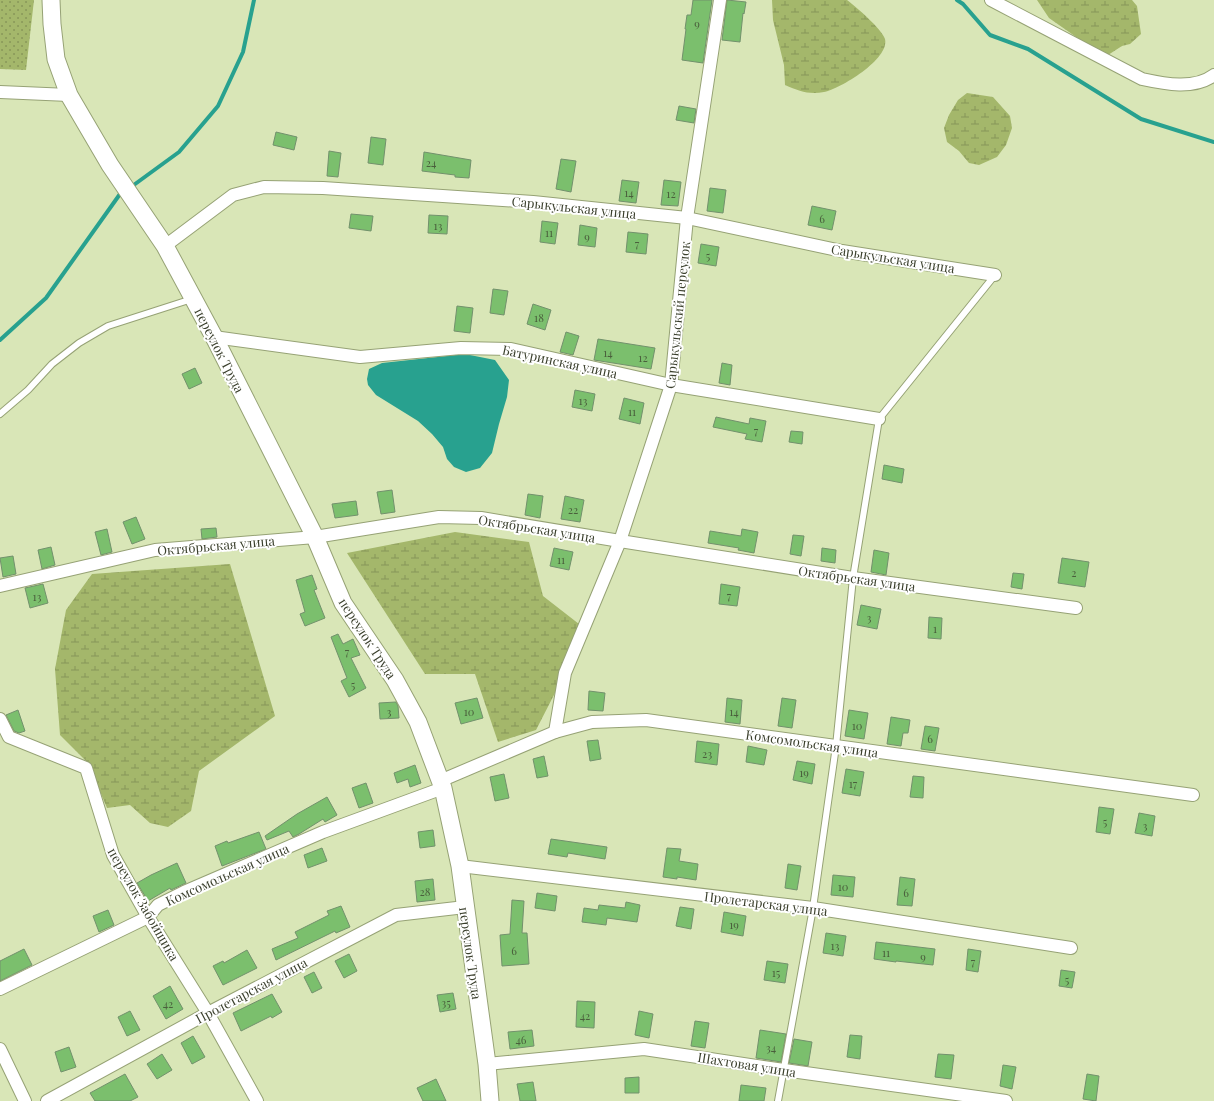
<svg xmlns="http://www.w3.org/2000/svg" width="1214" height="1101" font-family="'Playfair Display',serif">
  <defs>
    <pattern id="grass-dots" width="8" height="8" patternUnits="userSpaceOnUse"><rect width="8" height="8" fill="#a4b76b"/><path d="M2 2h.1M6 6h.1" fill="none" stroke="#879658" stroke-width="1.8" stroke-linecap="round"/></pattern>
    <pattern id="wetland-marsh" width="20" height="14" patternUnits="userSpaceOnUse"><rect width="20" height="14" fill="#a4b76b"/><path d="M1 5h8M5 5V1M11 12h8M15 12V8" fill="none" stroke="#879658"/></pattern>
  </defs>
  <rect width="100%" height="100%" fill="#d9e6b7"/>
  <path fill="url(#grass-dots)" d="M0,0H34L26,70L0,69Z"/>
  <g fill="url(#wetland-marsh)">
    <path d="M772,0H847C855,6 882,29 885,39C890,59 840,89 824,92C809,95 799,91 785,85L784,65L773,20Z"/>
    <path d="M1037,0H1132L1137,6L1141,34L1130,44L1122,46L1108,55L1079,39L1049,18Z"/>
    <path d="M967,93L993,97L1010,116L1012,128L1006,145L997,157L979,165L969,163L959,151L947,142L944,128L949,115L958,100Z"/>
    <path d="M455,532L529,542L543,596L579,624L556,691L536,730L498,742L475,674H425L347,553Z"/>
    <path d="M230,564L275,716L199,771L191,811L168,827L150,823L130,805L107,808L88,763L60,735L55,669L66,610L92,574Z"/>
  </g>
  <path fill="#28a18f" d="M465,354L495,360L509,380L507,397L499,424L492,453L480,468L466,472L454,467L447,459L443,447L432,434L418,421L376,395L368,385L367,379L369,369L382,363Z"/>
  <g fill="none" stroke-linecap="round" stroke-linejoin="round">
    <g stroke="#28a18f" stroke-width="4">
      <path d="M957,0L963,4L990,35L1028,49L1141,119L1214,142"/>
      <path d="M131,187L179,152L218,106L243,52L254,0"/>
      <path d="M0,340L46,298L120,194L124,192"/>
    </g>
  </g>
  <g fill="#7bbf6d" stroke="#72916c">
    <path d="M693,0H712L703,63L682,60L686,29H685L687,15H691Z"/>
    <path d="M727,0L746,2L744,14L743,13L740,42L722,40Z"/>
    <path d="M679,106L696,109L694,123L676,120Z"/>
    <path d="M276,132L297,137L294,150L273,145Z"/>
    <path d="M371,137L386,139L383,165L368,163Z"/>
    <path d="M329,151L341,153L338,177L327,176Z"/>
    <path d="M424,152L471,160L469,178L455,177V175L422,171Z"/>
    <path d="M561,159L576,161L571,192L556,189Z"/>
    <path d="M622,180L639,182L636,203L619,201Z"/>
    <path d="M664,180L681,182L678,206L661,205Z"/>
    <path d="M710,188L726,190L723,213L707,211Z"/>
    <path d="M812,206L836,211L832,230L808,225Z"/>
    <path d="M351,214L373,216L371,231L349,228Z"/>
    <path d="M429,215L448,216L447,234L428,233Z"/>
    <path d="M542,221L558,223L555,244L540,242Z"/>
    <path d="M580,225L597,228L595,247L578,245Z"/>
    <path d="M628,232L648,234L646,254L626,252Z"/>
    <path d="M701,244L719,247L716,266L698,263Z"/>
    <path d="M493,289L508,291L504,315L490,313Z"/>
    <path d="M533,304L551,310L545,330L527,324Z"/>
    <path d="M457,306L473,308L470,333L454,331Z"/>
    <path d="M566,332L579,336L573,355L560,352Z"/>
    <path d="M598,339L655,348L651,369L594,360Z"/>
    <path d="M722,363L732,365L730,385L719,383Z"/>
    <path d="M195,368L202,383L189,389L182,374Z"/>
    <path d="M575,390L595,394L592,411L572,407Z"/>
    <path d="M624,398L644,403L640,424L619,419Z"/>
    <path d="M716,417L749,424L750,418L766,421L762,442L745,439L747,434L713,427Z"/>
    <path d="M791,431L803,432L802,444L789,442Z"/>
    <path d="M884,465L904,469L902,483L882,479Z"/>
    <path d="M392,490L395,512L381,514L377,492Z"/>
    <path d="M528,494L543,496L540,518L525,515Z"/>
    <path d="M565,496L584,500L580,522L561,519Z"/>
    <path d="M356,501L358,515L335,518L332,504Z"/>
    <path d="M136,517L145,539L132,544L123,522Z"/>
    <path d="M216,528L217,537L202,539L201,529Z"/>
    <path d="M107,529L112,552L101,555L95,532Z"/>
    <path d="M742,529L758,532L754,553L738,550L739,548L708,543L710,531L741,536Z"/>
    <path d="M793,535L804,536L801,556L790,554Z"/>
    <path d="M51,547L55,565L42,569L38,550Z"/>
    <path d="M554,548L573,552L569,570L550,566Z"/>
    <path d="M822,548L836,550L835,563L821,561Z"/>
    <path d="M874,550L889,553L886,575L871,572Z"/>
    <path d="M13,556L16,574L3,577L0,558Z"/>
    <path d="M1062,558L1089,562L1085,587L1058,583Z"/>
    <path d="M1013,573L1024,574L1022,589L1011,587Z"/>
    <path d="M312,575L317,589L314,590L325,618L305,626L300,614L305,612L296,580Z"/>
    <path d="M43,584L48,603L30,608L25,588Z"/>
    <path d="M721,584L740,587L737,606L719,604Z"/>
    <path d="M861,605L881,609L877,629L857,625Z"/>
    <path d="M929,617L942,618L941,639L928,638Z"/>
    <path d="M338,634L343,644L353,639L360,655L351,658L366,688L349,697L341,681L347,678L331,637Z"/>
    <path d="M589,691L605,693L603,711L588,710Z"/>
    <path d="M477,698L483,718L461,724L455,703Z"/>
    <path d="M727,698L742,700L740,724L725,722Z"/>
    <path d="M782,698L796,700L792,728L778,726Z"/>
    <path d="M396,702L398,706L399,718L380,719L379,703Z"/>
    <path d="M18,710L25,731L19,733L14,731L6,715Z"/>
    <path d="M849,710L868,713L864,739L845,736Z"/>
    <path d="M891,717L910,720L908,733H903L901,746L887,744Z"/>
    <path d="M925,726L939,728L935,751L921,749Z"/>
    <path d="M598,740L601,759L590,761L587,741Z"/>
    <path d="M697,741L719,744L717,765L695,762Z"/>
    <path d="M748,746L767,750L764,765L746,762Z"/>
    <path d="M544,756L548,776L537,778L533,759Z"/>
    <path d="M797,761L815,764L812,784L793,780Z"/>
    <path d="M415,765L421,783L410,787L408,779L397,783L394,773Z"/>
    <path d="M846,769L864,772L860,796L842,793Z"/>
    <path d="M504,774L509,798L495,801L490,777Z"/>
    <path d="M913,776L924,777L923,798L910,797Z"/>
    <path d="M366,783L373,803L359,808L352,788Z"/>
    <path d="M327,797L337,815L325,822L323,819L299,834L293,837L289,831L267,840L265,836L297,814Z"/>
    <path d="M1099,807L1114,809L1110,834L1096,832Z"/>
    <path d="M1139,813L1155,816L1152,836L1135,833Z"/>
    <path d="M433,830L435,846L420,848L418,832Z"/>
    <path d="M259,832L266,849L222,866L215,846L227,841L228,843Z"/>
    <path d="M551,839L607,847L605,859L568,853L567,857L548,854Z"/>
    <path d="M322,848L327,861L308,868L304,855Z"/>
    <path d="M667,848L681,849L679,861L698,864L696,880L677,877V879L663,877Z"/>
    <path d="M177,863L186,883L171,890L170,888L148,901L137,883L151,875Z"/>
    <path d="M788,864L801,866L797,890L785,888Z"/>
    <path d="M833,875L855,877L853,897L831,895Z"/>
    <path d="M900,877L915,879L912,906L897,905Z"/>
    <path d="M433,879L435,900L417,902L415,881Z"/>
    <path d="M537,893L557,896L555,911L535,908Z"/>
    <path d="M512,900L524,901L522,933H527L529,964L502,966L500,935L510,934Z"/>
    <path d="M626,902L640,905L637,922L607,918L606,925L582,922L584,908L598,910L599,905L625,908Z"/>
    <path d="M341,906L350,927L336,933L335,931L276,960L272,949L298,938L295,932L329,915L327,911Z"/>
    <path d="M680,907L694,909L691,929L676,926Z"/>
    <path d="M108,910L114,925L99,932L93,916Z"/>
    <path d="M724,912L746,916L743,936L721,932Z"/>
    <path d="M826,933L846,936L843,956L823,953Z"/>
    <path d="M876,942L935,949L933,965L896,961V962L874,959Z"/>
    <path d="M24,949L32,965L0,981V961Z"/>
    <path d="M968,949L981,951L978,972L966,970Z"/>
    <path d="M247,950L257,968L223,985L213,966L223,961L224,963Z"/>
    <path d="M349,954L357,971L344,978L335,961Z"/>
    <path d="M767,961L788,964L785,983L764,980Z"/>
    <path d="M1061,970L1075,972L1072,988L1059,986Z"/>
    <path d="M314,972L322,988L312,993L304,977Z"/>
    <path d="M170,986L183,1009L166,1019L153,996Z"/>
    <path d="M453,993L456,1009L440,1012L437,995Z"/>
    <path d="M272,994L282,1012L272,1018L271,1016L241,1031L233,1013Z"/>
    <path d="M577,1001L595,1002L594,1028L576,1027Z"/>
    <path d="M130,1011L140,1030L127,1036L118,1017Z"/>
    <path d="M639,1011L653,1014L649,1038L635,1035Z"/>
    <path d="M695,1021L709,1023L705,1048L691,1046Z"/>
    <path d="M532,1030L534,1046L510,1049L508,1032Z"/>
    <path d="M760,1030L786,1034L781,1062L756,1058Z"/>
    <path d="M850,1035L862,1036L860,1059L847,1057Z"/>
    <path d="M193,1036L205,1057L192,1064L181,1043Z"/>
    <path d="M794,1039L812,1042L808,1066L789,1063Z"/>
    <path d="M69,1047L76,1067L61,1072L55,1052Z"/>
    <path d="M162,1054L172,1070L157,1079L147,1064Z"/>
    <path d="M938,1054L954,1055L951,1079L935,1077Z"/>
    <path d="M1003,1065L1016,1067L1012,1089L1000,1086Z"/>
    <path d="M125,1074L138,1097L130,1101H95L90,1093Z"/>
    <path d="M1087,1074L1099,1076L1096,1101L1083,1099Z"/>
    <path d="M639,1077V1093H625V1078Z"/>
    <path d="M436,1079L446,1101H423L417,1088Z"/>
    <path d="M533,1082L536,1101H520L517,1084Z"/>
    <path d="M741,1085L766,1088L764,1101H739Z"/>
  </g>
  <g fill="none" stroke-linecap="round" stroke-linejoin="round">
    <g stroke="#96a275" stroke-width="8">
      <g id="lane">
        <path d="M0,414L28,390L52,364L79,343L108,326L192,299"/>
        <path d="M778,1101L813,908L836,746L853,578L879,419L995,275"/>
      </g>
    </g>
    <g stroke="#96a275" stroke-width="14">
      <g id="street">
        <path d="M991,0L1142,79C1165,84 1194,90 1214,75"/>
        <path d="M0,92L69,95"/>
        <path d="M165,246L233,195L264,187L323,188L533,202L687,218L842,251L995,275"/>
        <path d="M214,337L360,357L461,348L511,349L671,385L879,419"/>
        <path d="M0,586L155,550L315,537L439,517L481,518L620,541L853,578L1076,608"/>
        <path d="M0,719L9,737L86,768L113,855L148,917L208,1013L257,1101"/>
        <path d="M555,732L565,673L620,541L671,385L687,218L720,0"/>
        <path d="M440,781L555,732L592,722L646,720L1193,795"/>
        <path d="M460,866L813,908L1071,948"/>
        <path d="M0,989L148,917L158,905L184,892L323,832L443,788"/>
        <path d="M0,1049L25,1101"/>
        <path d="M487,1064L644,1049L784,1070L1006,1101"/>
        <path d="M47,1101L208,1013L396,915L465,907"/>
      </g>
    </g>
    <g stroke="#96a275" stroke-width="19">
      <path id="secondary" d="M51,0L52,24L56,59L69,95L110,165L165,246L214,337L315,537L343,603L395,680L418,722L443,788L460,866L487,1064L490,1101"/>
    </g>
    <use href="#lane" stroke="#fff" stroke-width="6"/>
    <use href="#street" stroke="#fff" stroke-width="12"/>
    <use href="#secondary" stroke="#fff" stroke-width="17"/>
  </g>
  <g text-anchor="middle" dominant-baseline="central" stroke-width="4" stroke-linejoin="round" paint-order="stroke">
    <g font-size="11" fill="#4a5f3c">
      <text x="697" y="23">9</text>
      <text x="431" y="162">24</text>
      <text x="629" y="192">14</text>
      <text x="671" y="193">12</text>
      <text x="822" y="218">6</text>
      <text x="438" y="225">13</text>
      <text x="549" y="232">11</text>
      <text x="587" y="236">9</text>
      <text x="637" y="243">7</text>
      <text x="708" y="255">5</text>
      <text x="539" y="317">18</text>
      <text x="608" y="352">14</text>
      <text x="643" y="357">12</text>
      <text x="583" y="400">13</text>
      <text x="632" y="411">11</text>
      <text x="756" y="430">7</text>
      <text x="573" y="509">22</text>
      <text x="561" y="559">11</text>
      <text x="1074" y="572">2</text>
      <text x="729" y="595">7</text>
      <text x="37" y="596">13</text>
      <text x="869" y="617">3</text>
      <text x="935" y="628">1</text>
      <text x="347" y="651">7</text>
      <text x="353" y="684">5</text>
      <text x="389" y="711">3</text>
      <text x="469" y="711">10</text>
      <text x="734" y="711">14</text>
      <text x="857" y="725">10</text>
      <text x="930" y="738">6</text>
      <text x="707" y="753">23</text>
      <text x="804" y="772">19</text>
      <text x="853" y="783">17</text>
      <text x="1105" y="821">5</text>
      <text x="1145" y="825">3</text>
      <text x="843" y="886">10</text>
      <text x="425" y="891">28</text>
      <text x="906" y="892">6</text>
      <text x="734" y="924">19</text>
      <text x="835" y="945">13</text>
      <text x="514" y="950">6</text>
      <text x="886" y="952">11</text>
      <text x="923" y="956">9</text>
      <text x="973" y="961">7</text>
      <text x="776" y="972">15</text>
      <text x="1067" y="979">5</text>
      <text x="446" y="1002">35</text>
      <text x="168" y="1003">42</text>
      <text x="585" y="1015">42</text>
      <text x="521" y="1039">46</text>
      <text x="771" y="1047">34</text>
    </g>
    <g font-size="13" fill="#3a3f2c" stroke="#fff">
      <text transform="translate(574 207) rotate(6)">Сарыкульская улица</text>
      <text transform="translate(893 258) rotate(9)">Сарыкульская улица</text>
      <text transform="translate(677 315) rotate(-84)">Сарыкульский переулок</text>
      <text transform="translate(220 350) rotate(63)">переулок Труда</text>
      <text transform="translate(560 361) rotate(12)">Батуринская улица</text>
      <text transform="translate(537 528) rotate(9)">Октябрьская улица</text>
      <text transform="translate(216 545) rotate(-5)">Октябрьская улица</text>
      <text transform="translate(857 578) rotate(8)">Октябрьская улица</text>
      <text transform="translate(368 638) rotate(57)">переулок Труда</text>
      <text transform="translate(812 743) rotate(8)">Комсомольская улица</text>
      <text transform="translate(227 874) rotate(-24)">Комсомольская улица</text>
      <text transform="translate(766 903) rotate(7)">Пролетарская улица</text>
      <text transform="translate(144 904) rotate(60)">переулок Забойщика</text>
      <text transform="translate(471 953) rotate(82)">переулок Труда</text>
      <text transform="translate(251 990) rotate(-28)">Пролетарская улица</text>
      <text transform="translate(747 1064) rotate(9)">Шахтовая улица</text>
    </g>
  </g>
</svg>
